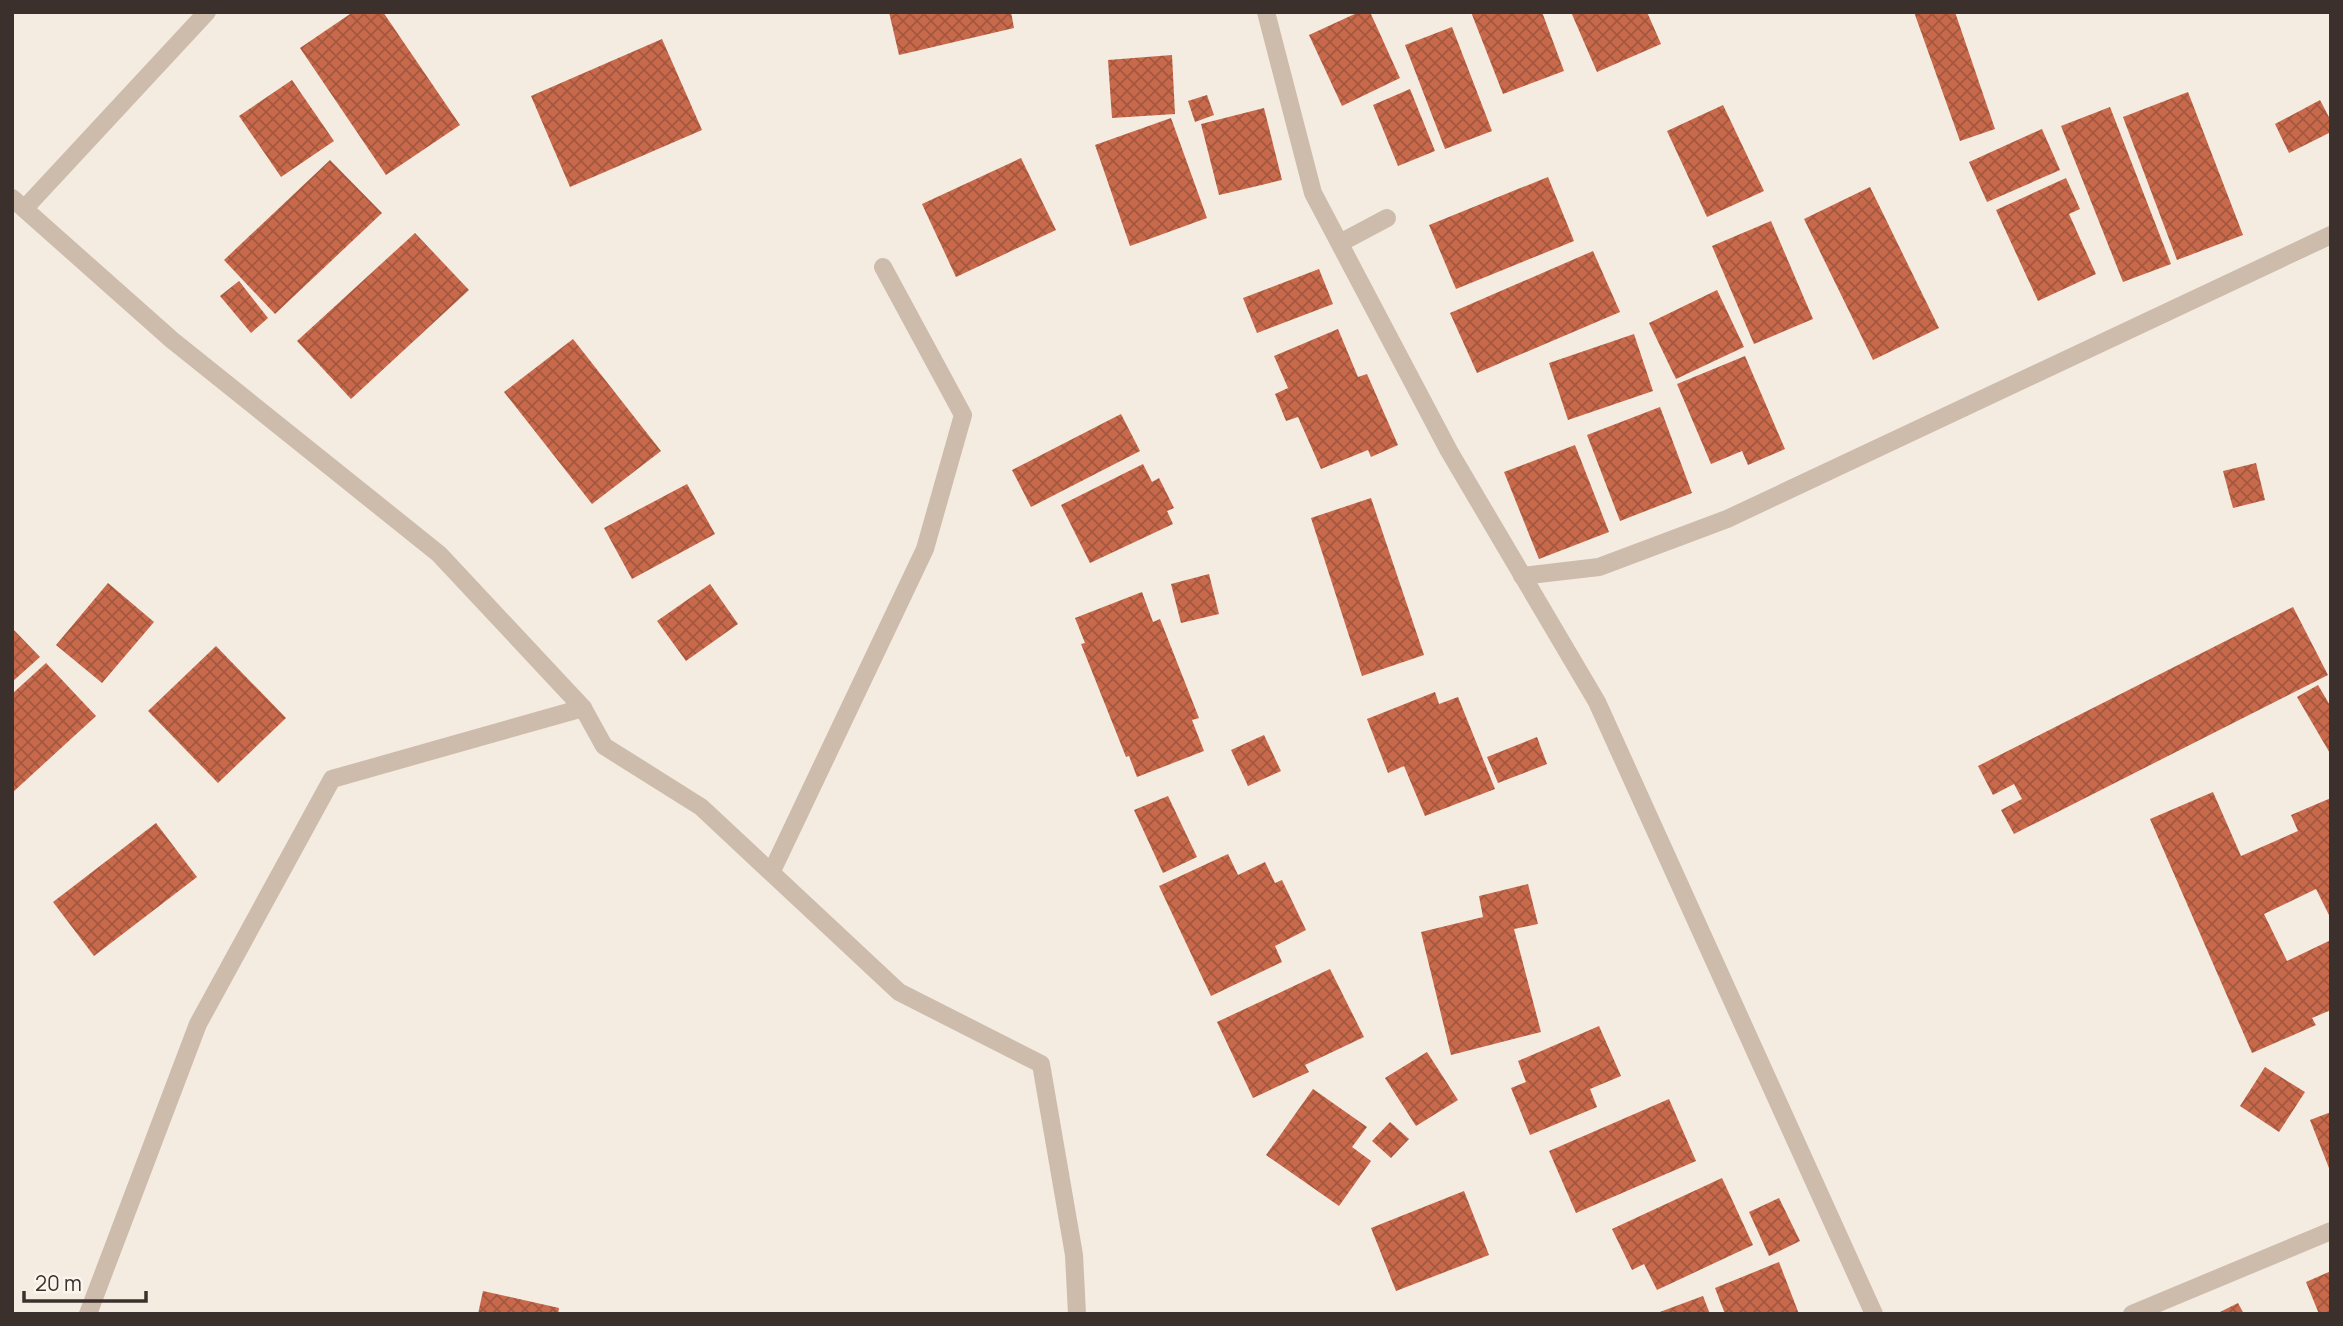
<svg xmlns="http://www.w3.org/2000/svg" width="2343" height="1326" font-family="Manrope,sans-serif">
  <defs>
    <pattern id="building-cross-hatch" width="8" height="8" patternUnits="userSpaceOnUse" patternTransform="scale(1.75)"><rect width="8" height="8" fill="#c8694b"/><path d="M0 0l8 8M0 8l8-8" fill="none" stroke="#a4573f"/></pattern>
  </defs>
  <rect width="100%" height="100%" fill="#f4ebe1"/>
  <g fill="url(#building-cross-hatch)">
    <path d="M353,12H383L460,125L386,175L300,48Z"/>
    <path d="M889,12H1011L1014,28L899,55Z"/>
    <path d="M1359,12H1370L1400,78L1342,106L1309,35Z"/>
    <path d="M1471,12H1542L1564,71L1503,94Z"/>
    <path d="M1571,12H1647L1661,44L1597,72Z"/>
    <path d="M1914,12H1955L1995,129L1960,141Z"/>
    <path d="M1452,27L1492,131L1445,149L1405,45Z"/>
    <path d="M662,39L702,130L570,187L531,96Z"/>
    <path d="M1172,55L1175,114L1112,118L1108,60Z"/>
    <path d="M292,80L334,141L281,177L239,116Z"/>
    <path d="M1410,89L1435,151L1398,166L1373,105Z"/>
    <path d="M2188,92L2243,235L2177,260L2123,117Z"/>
    <path d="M1207,95L1214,115L1195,122L1188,101Z"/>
    <path d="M2320,100L2331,121V132L2289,153L2275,124Z"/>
    <path d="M1723,105L1764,191L1707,217L1667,131Z"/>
    <path d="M2110,107L2171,264L2123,282L2061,126Z"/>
    <path d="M1264,108L1282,180L1219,195L1201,124Z"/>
    <path d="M1171,118L1207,218L1130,246L1095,145Z"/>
    <path d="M2042,129L2060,170L1987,202L1969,162Z"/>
    <path d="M1021,158L1056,230L956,277L922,204Z"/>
    <path d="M330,160L382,213L275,314L224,260Z"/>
    <path d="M1548,177L1574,241L1456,289L1429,225Z"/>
    <path d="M2066,178L2080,209L2069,214L2096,274L2038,301L1996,210Z"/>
    <path d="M1870,187L1939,328L1873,360L1804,219Z"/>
    <path d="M1771,221L1813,319L1754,344L1712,246Z"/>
    <path d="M415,233L469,290L351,399L297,341Z"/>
    <path d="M1593,251L1620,312L1477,373L1450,313Z"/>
    <path d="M1319,269L1333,304L1257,333L1243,298Z"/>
    <path d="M239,281L268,318L251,333L220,296Z"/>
    <path d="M1717,290L1744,347L1676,379L1649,323Z"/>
    <path d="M1338,329L1358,377L1367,374L1398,445L1371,457L1368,450L1321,469L1298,417L1286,421L1275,394L1288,388L1274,356Z"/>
    <path d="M1634,334L1653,391L1568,420L1549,363Z"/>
    <path d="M573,339L661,451L592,504L504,392Z"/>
    <path d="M1745,356L1785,449L1748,465L1742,451L1711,464L1677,384Z"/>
    <path d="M1660,407L1692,493L1620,521L1587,435Z"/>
    <path d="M1121,414L1140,451L1031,507L1012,470Z"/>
    <path d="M1575,445L1609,532L1539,559L1504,472Z"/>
    <path d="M2256,463L2265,500L2233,508L2223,471Z"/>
    <path d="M1143,464L1152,482L1159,478L1174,508L1167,511L1173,524L1090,563L1061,505Z"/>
    <path d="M687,484L715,534L632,579L604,528Z"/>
    <path d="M1371,498L1424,655L1362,676L1311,518Z"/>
    <path d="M1209,574L1219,614L1181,623L1171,584Z"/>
    <path d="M108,583L154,622L102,683L56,645Z"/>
    <path d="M710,584L738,624L686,661L657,621Z"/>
    <path d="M1142,592L1153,622L1160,619L1199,718L1192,720L1204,751L1137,777L1129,756L1126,757L1081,644L1085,643L1075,618Z"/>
    <path d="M2293,607L2328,675L2014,834L2001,810L2022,799L2014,784L1993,795L1978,766Z"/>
    <path d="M12,628L40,657L12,682Z"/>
    <path d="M216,646L286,718L218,783L148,711Z"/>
    <path d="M46,663L96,716L12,793V694Z"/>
    <path d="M2318,685L2331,707V755L2297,697Z"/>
    <path d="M1435,692L1439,704L1458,697L1495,789L1425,816L1404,766L1388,773L1367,719Z"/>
    <path d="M1264,735L1281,771L1248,786L1231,750Z"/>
    <path d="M1537,737L1547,764L1498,783L1487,757Z"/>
    <path d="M2213,792L2241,856L2298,831L2291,815L2331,798V919L2316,889L2264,914L2287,961L2331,940V1010L2312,1018L2316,1025L2252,1053L2150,819Z"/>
    <path d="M1168,796L1197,857L1163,873L1134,810Z"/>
    <path d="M156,823L197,877L94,956L53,902Z"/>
    <path d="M1228,854L1238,875L1265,862L1275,883L1282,880L1306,930L1275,946L1282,962L1211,996L1159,886Z"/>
    <path d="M1528,884L1538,924L1514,929L1541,1032L1451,1055L1421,932L1483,917L1479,896Z"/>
    <path d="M1330,969L1364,1037L1305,1065L1309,1072L1253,1098L1217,1022Z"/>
    <path d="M1599,1026L1621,1076L1590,1089L1597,1107L1530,1135L1511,1088L1526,1082L1518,1061Z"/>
    <path d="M1427,1052L1458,1100L1416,1126L1385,1078Z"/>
    <path d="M2265,1067L2305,1092L2279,1132L2240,1106Z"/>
    <path d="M1313,1089L1367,1127L1352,1147L1371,1161L1339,1206L1266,1155Z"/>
    <path d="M1669,1099L1696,1161L1576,1213L1549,1151Z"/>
    <path d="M2331,1112V1173L2310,1120Z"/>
    <path d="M1390,1122L1409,1139L1391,1158L1372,1141Z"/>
    <path d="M1722,1178L1753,1245L1657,1290L1644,1264L1632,1270L1612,1229Z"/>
    <path d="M1464,1191L1489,1255L1396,1291L1371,1228Z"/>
    <path d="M1779,1198L1800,1241L1769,1256L1749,1212Z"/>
    <path d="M1779,1262L1799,1314H1725L1715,1288Z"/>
    <path d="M2331,1271V1314H2319L2306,1282Z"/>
    <path d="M483,1291L559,1308L558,1314H478Z"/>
    <path d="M1703,1296L1710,1314H1657V1313Z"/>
    <path d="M2238,1303L2244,1314H2216Z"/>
  </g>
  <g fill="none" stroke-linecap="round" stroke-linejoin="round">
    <g stroke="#cdbbac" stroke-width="18">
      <path d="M1266,12L1313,193L1449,451L1597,702L1874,1314"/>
      <path d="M12,198L172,340L439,554L583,708L604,746L701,807L899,992L1041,1064L1074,1255L1077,1314"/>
      <path d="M25,208L207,12"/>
      <path d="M1340,243L1387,218"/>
      <path d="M1522,576L1599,567L1727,519L2331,235"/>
      <path d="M772,871L925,549L963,415L883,267"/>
      <path d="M88,1314L198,1024L332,779L583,708"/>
      <path d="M2132,1314L2331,1231"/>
    </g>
  </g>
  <rect width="2343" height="1326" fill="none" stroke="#3b302b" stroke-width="28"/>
  <path d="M24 1291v10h122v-10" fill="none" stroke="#3b302b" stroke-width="3.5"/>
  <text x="35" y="1291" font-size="21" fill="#3b302b" stroke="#fbf5ee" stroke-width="5" paint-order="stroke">20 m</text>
</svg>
